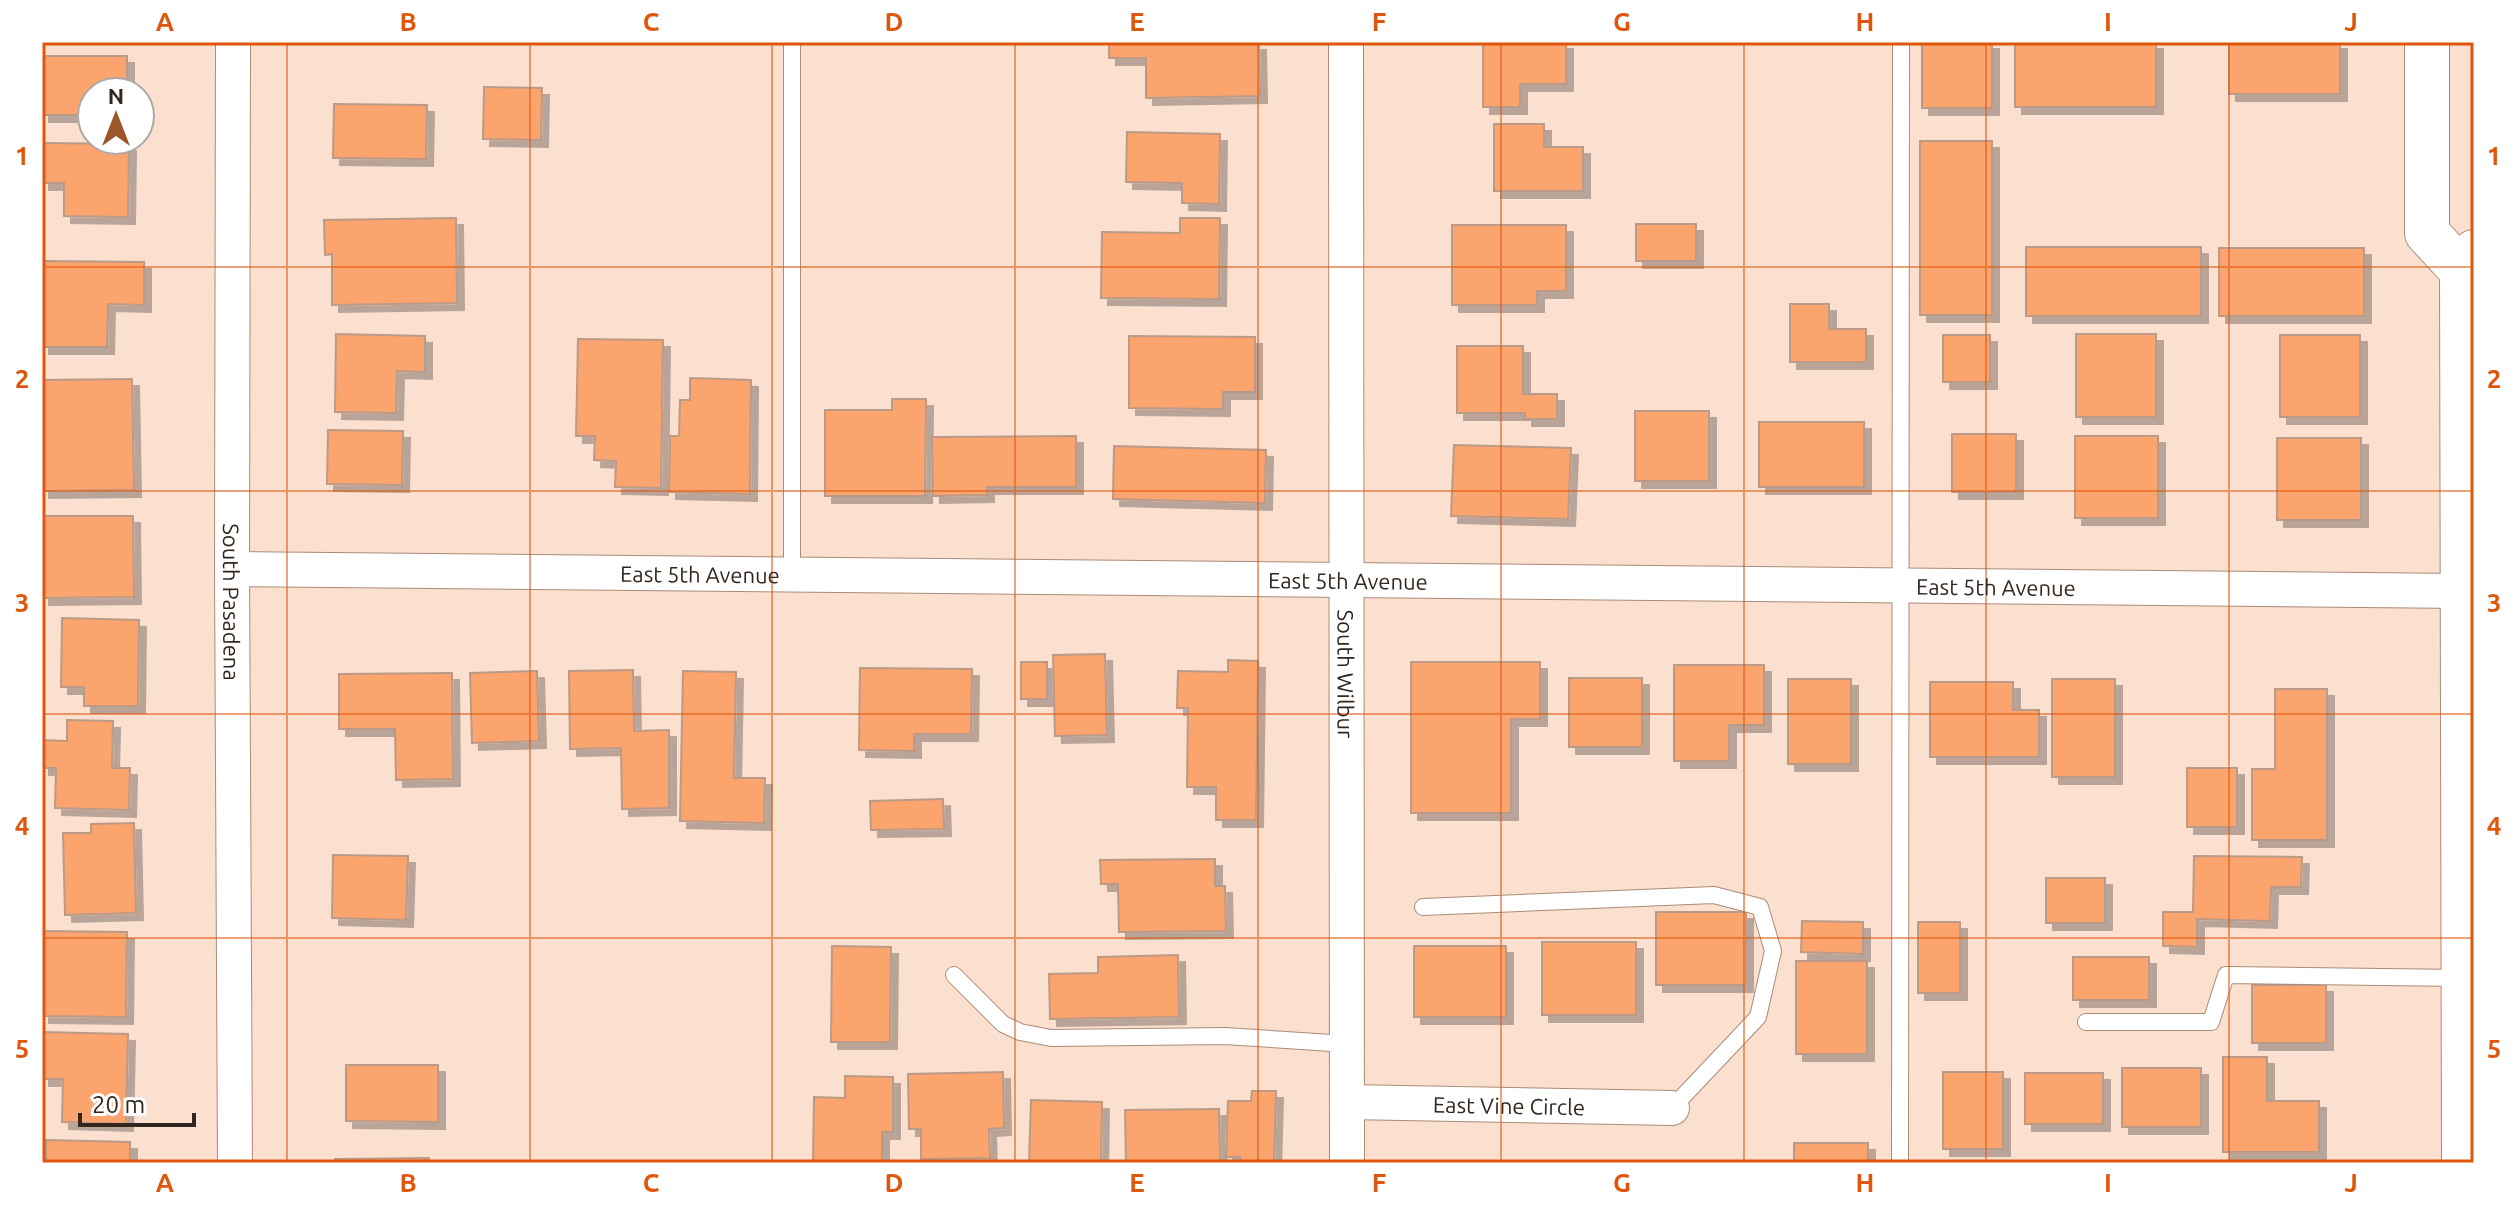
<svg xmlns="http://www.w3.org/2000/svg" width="2516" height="1205" font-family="Ubuntu,sans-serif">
  <defs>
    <filter id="shadow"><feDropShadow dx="7" dy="7" stdDeviation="0" flood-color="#0004"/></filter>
  </defs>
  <rect width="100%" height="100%" fill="#fbdfcf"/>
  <g fill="#fca46d" stroke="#bb9a87" stroke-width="2" filter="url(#shadow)">
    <path d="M1109,42H1184V44L1259,43L1260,96L1146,98V58H1109Z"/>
    <path d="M1483,42H1566V84H1520V107H1483Z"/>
    <rect x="1922" y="42" width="70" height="66"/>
    <rect x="2015" y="42" width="141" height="65"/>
    <rect x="2229" y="42" width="111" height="52"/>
    <path d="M42,56H127V92H92V115H42Z"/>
    <path d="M484,87L542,88L541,140L483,139Z"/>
    <path d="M334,104L427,105L426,159L333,158Z"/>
    <path d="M1494,124H1544V147H1583V191H1494Z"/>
    <path d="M1127,132L1220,134L1219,204L1182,203V183L1126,182Z"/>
    <rect x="1920" y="141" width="72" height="174"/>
    <path d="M42,143L129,144L128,217L64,216V183H42Z"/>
    <path d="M456,218L457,303L332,305V254L325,255L324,220Z"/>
    <path d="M1180,218H1220L1219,299L1101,298L1102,232L1180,233Z"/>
    <rect x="1636" y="224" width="60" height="37"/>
    <path d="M1452,225H1566V291H1537V305H1452Z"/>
    <rect x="2026" y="247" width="175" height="69"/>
    <rect x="2219" y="248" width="145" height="68"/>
    <path d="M42,261L144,262V305L108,304L107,347H42Z"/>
    <path d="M1790,304H1829V329H1866V362H1790Z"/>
    <path d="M336,334L425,336V372L397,371L396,413L335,412Z"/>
    <rect x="2076" y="334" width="80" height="83"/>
    <rect x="1943" y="335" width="47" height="47"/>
    <rect x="2280" y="335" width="80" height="82"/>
    <path d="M1129,336L1255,337V392H1223V409L1129,408Z"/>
    <path d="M578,339L663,340L661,488L615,487L616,461L594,460L595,436H576Z"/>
    <path d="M1457,346H1523V394H1557V419H1525V413H1457Z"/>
    <path d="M690,378L751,380L750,494L669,492L670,436H679L680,400H690Z"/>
    <path d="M132,379L134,490L42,491V380Z"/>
    <path d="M892,399H926L925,496H825V410H892Z"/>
    <rect x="1635" y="411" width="74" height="70"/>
    <rect x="1759" y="422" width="105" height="65"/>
    <path d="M328,430L403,431L402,485L327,484Z"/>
    <rect x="1952" y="434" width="64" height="58"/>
    <path d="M1076,436V487H987V495L933,496L932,437Z"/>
    <rect x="2075" y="436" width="83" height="82"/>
    <rect x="2277" y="438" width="84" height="82"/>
    <path d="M1454,445L1571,448L1568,519L1451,516Z"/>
    <path d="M1114,446L1266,450L1265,503L1113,499Z"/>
    <path d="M42,516H133L134,597L42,598Z"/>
    <path d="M62,618L139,620L138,706H84V687H61Z"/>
    <path d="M1105,654L1107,735L1055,736L1053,655Z"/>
    <path d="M1228,660L1258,661L1256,820H1216V787H1187L1188,708H1177L1178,671L1228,672Z"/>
    <rect x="1021" y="662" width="26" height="37"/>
    <path d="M1411,662H1540V719H1511V813H1411Z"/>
    <path d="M1674,665H1764V725H1729V761H1674Z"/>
    <path d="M860,668L972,669L971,734H914V751L859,750Z"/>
    <path d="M633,670L634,731L669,730V808L622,809L621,748L570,749L569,671Z"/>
    <path d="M537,671L539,741L472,743L470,673Z"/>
    <path d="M683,671L736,672L734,778H765L764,823L680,821Z"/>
    <path d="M452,673L453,779L396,780L395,729H339V674Z"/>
    <rect x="1569" y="678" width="73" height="69"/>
    <rect x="1788" y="679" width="63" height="85"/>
    <rect x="2052" y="679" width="63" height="98"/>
    <path d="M1930,682H2013V710H2039V757H1930Z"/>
    <path d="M2275,689H2327V840H2252V769H2275Z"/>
    <path d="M67,720L113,721L112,768H130L129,810L55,808L56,768H42V740L67,741Z"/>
    <rect x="2187" y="768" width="50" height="59"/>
    <path d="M943,799L944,829L871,830L870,801Z"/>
    <path d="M134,823L136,913L65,915L63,833H91V824Z"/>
    <path d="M333,855L408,856L406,920L332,918Z"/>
    <path d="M2194,856L2302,857L2301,887H2271L2270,921L2197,919V947L2163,946V912H2193Z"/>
    <path d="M1215,859V886H1225L1226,931L1119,932L1118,884H1101L1100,860Z"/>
    <rect x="2046" y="878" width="59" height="45"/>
    <rect x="1656" y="912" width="90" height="73"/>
    <path d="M1802,921L1863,922V954L1801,952Z"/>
    <rect x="1918" y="922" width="42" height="71"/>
    <path d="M42,931L127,932L126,1017L42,1016Z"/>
    <rect x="1542" y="942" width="94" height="73"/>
    <path d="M832,946L891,947L890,1042H831Z"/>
    <rect x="1414" y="946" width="92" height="71"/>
    <path d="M1178,955L1179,1017L1050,1019L1049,974L1098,973V957Z"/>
    <rect x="2073" y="957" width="76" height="43"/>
    <rect x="1796" y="961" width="71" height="93"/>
    <rect x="2252" y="985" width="74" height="58"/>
    <path d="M42,1032L128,1034L126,1124L62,1122L63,1079H42Z"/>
    <path d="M2223,1057H2267V1101H2319V1152H2223Z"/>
    <path d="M346,1065H438V1122L346,1121Z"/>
    <rect x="2122" y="1068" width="79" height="59"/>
    <path d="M1003,1072L1004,1128L989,1129L990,1158L921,1159V1129H909L908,1074Z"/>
    <rect x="1943" y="1072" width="60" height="77"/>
    <rect x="2025" y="1073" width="78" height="51"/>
    <path d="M845,1076L893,1077V1132H882V1162L813,1161L814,1097L845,1098Z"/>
    <path d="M1252,1091H1276L1274,1163H1240V1157H1226L1228,1101H1251Z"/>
    <path d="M1031,1100L1102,1102L1101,1163H1029Z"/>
    <path d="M1219,1109L1220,1163H1126L1125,1110Z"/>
    <path d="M46,1140L130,1142V1163H46Z"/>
    <rect x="1794" y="1143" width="74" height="20"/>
    <path d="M429,1158V1163H335V1159Z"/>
  </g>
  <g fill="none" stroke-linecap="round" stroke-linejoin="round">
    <g stroke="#ab8b78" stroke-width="18">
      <g id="service">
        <path d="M792,575V42"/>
        <path d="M1423,907L1714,895L1760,907L1773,951L1758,1017L1672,1108"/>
        <path d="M954,975L1003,1024L1020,1032L1051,1038L1225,1036L1347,1044"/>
        <path d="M2086,1022H2211L2226,975L2460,978"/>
        <path d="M1900,1163L1901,42"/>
      </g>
    </g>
    <g stroke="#ab8b78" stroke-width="36">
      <g id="minor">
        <path id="s1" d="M233,42L232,569L235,1163"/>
        <path id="s2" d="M1346,42L1347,1163"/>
        <path id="s3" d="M232,569L2463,591"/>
        <path id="s4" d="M1347,1102L1672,1108"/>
      </g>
    </g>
    <g stroke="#ab8b78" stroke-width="46">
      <g id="secondary">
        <path d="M2427,42V233L2462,271"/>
        <path d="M2464,1163L2462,271L2474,252"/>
      </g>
    </g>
    <use href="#service" stroke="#fff" stroke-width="16"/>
    <use href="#minor" stroke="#fff" stroke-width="34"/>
    <use href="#secondary" stroke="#fff" stroke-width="44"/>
  </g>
  <path fill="none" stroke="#df560d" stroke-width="2" stroke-opacity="0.55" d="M287,42V1163M530,42V1163M772,42V1163M1015,42V1163M1258,42V1163M1501,42V1163M1744,42V1163M1986,42V1163M2229,42V1163M42,267H2474M42,491H2474M42,714H2474M42,938H2474"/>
  <g text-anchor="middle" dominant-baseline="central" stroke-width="7" stroke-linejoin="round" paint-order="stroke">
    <g font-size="22" fill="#33261e" stroke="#fff">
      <text stroke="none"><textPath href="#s3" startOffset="468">East 5th Avenue</textPath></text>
      <text stroke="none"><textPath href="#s3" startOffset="1116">East 5th Avenue</textPath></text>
      <text stroke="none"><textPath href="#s3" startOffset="1764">East 5th Avenue</textPath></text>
      <text stroke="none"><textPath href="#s1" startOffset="560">South Pasadena</textPath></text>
      <text stroke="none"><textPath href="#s2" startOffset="632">South Wilbur</textPath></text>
      <text stroke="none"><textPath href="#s4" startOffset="162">East Vine Circle</textPath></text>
    </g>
  </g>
  <rect width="2516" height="1205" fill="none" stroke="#ffffff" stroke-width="88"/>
  <g transform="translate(116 116)"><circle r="38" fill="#ffffff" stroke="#ada8a5" stroke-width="2"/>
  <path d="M0-6L14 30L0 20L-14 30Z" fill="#9b5729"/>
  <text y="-12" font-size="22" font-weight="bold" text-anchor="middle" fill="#33261e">N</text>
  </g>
  <path d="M80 1113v12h114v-12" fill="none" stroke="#33261e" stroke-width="4"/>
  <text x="92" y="1113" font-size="24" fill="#33261e" stroke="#ffffff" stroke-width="6" paint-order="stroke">20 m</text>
  <rect x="44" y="44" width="2428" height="1117" fill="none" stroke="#df560d" stroke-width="3"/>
  <g font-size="26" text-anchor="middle" font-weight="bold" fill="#df560d">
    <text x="165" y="31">A</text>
    <text x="408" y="31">B</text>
    <text x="651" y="31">C</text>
    <text x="894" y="31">D</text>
    <text x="1137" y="31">E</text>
    <text x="1379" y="31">F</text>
    <text x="1622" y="31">G</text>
    <text x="1865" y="31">H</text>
    <text x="2108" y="31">I</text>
    <text x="2351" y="31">J</text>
    <text x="22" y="165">1</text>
    <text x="2494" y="165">1</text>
    <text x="22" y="388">2</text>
    <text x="2494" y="388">2</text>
    <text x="22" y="612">3</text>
    <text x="2494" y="612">3</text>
    <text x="22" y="835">4</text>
    <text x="2494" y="835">4</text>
    <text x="22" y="1058">5</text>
    <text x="2494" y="1058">5</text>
    <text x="165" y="1192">A</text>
    <text x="408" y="1192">B</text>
    <text x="651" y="1192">C</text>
    <text x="894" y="1192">D</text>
    <text x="1137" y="1192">E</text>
    <text x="1379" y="1192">F</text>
    <text x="1622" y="1192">G</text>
    <text x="1865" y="1192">H</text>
    <text x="2108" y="1192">I</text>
    <text x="2351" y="1192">J</text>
  </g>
</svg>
